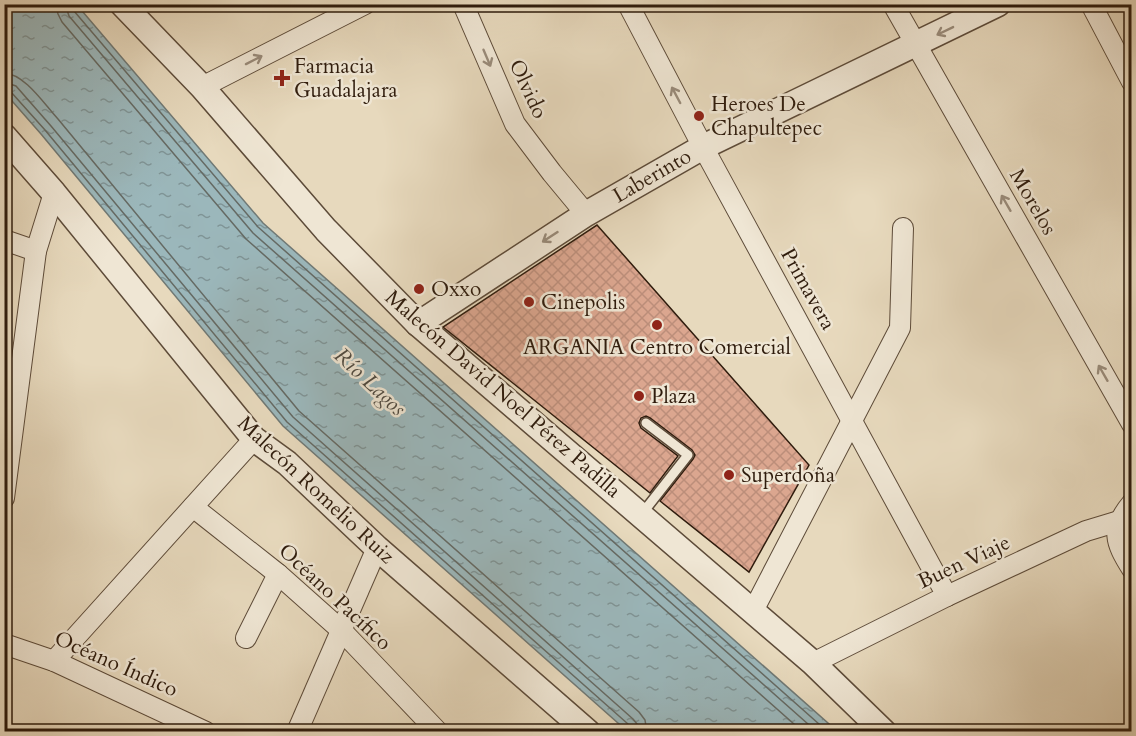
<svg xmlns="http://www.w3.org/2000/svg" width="1136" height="736" font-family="Cardo,serif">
  <defs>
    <pattern id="water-ripples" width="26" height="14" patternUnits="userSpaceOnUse" patternTransform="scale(1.5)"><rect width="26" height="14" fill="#9bb7bb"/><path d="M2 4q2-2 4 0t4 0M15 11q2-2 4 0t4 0" fill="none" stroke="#7f9496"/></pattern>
    <pattern id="building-cross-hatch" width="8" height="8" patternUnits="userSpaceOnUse" patternTransform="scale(1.5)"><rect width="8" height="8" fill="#dba68f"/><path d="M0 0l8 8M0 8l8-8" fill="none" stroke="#bc8e7a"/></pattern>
  </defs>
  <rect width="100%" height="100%" fill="#e7d9bd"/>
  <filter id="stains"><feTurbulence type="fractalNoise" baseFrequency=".00333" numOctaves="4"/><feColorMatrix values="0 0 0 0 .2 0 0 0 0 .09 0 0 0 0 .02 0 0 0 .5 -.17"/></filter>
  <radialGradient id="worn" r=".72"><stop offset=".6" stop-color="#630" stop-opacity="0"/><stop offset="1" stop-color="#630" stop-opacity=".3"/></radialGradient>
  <path fill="url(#water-ripples)" stroke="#707975" stroke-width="1.5" d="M4,5H77L263,223L837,731H627L283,426L41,134L5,93Z"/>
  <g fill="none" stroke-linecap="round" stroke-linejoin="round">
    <g stroke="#656a64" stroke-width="1.5">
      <path d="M56,4L58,14L62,22L246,239L803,732"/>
      <path d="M65,4L69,16L253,233L817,732"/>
      <path d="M73,4L74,11L258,227L828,732"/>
      <path d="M4,73C25,74 44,104 58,119L299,411L639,712L645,720L647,732"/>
      <path d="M4,82L16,86L51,126L293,417L633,719L637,724L638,732"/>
      <path d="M4,90L11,92L45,130L287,422L628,724L630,732"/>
    </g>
  </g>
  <path fill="url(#building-cross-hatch)" stroke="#2f1c0d" stroke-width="1.5" d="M597,225L809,465L749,572L660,501L693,459L695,455L692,450L650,418L646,416L641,418L639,423L641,428L678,456L650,493L443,327Z"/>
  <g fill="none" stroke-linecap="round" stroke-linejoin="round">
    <g stroke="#5d4b39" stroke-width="12">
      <path id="service" d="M641,515L688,455L646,423"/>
    </g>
    <g stroke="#5d4b39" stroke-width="22">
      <g id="minor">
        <path d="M463,4L515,124L552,173L586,214"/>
        <path d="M628,4L703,147L947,596"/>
        <path d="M893,4L1132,424"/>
        <path d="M1091,4L1132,82"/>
        <path d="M202,87L365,4"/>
        <path d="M4,240L36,251"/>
        <path d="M4,498L36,251L54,193"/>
        <path d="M1132,503C1110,529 1115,542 1132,569"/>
        <path d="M193,507L278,574L341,630L438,732"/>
        <path d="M753,611L900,328L903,228"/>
        <path d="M246,638L278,574"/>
        <path d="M4,644L54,661L206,732"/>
        <path d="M54,661L254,439"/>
        <path d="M813,663L947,596L1086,531L1119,521"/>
        <path d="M297,732L377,548"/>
      </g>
    </g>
    <g stroke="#5d4b39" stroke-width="27">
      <g id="tertiary">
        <path d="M122,4L202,87L326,230L418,324L813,663L884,732"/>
        <path d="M4,136L54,193L254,439L287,463L377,548L588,732"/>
        <path d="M418,324L586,214L703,147L998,4"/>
      </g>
    </g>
    <use href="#service" stroke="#efe6d4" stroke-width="9"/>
    <use href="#minor" stroke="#efe6d4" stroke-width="20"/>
    <use href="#tertiary" stroke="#efe6d4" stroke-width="24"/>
  </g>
  <defs><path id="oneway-shaft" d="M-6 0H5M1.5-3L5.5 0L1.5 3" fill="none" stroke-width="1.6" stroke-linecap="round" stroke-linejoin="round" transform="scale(1.5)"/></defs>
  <g stroke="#998b7a">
    <use href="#oneway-shaft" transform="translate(945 31) rotate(154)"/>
    <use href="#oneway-shaft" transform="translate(487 58) rotate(67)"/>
    <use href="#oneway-shaft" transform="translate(254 60) rotate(-27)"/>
    <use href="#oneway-shaft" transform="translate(676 95) rotate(-118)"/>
    <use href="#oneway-shaft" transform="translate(1006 203) rotate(-120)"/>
    <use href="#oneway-shaft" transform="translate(550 237) rotate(147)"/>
    <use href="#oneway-shaft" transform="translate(1103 373) rotate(-120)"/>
  </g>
  <g fill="#8f2418" stroke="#efe6d4" stroke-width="2">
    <path d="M279 69h6v6h6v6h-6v6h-6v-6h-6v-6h6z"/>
    <circle cx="699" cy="116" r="6"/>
    <circle cx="419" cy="289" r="6"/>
    <circle cx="529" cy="302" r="6"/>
    <circle cx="657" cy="325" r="6"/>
    <circle cx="639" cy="396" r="6"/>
    <circle cx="729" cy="475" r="6"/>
  </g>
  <g text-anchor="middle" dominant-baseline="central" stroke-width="5" stroke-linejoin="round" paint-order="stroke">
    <g font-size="21" fill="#2f1c0d" stroke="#efe6d4" text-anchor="start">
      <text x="294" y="66">Farmacia<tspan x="294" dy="24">Guadalajara</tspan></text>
      <text x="711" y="104">Heroes De<tspan x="711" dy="24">Chapultepec</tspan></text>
      <text x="431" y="289">Oxxo</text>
      <text x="541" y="302">Cinepolis</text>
      <text x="657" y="347" text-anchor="middle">ARGANIA Centro Comercial</text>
      <text x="651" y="396">Plaza</text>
      <text x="741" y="475">Superdoña</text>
    </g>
    <g font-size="21" fill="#2f1c0d" stroke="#efe6d4">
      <text transform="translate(528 89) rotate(65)">Olvido</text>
      <text transform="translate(652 176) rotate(-30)">Laberinto</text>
      <text transform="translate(1033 202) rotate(60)">Morelos</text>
      <text transform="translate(808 289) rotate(61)">Primavera</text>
      <text transform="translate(503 394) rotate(41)">Malecón David Noel Pérez Padilla</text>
      <text transform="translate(316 490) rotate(43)">Malecón Romelio Ruiz</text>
      <text transform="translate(964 562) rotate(-25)">Buen Viaje</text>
      <text transform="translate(335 597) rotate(43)">Océano Pacífico</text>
      <text transform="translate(116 664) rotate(24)">Océano Índico</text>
    </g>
    <g font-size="22" font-style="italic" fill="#4f4a41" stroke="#efe6d4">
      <text transform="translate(370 382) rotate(43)">Río Lagos</text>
    </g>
  </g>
  <rect width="1136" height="736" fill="none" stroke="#e7d9bd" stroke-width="24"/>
  <rect x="6" y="6" width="1124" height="724" fill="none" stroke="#2f1c0d" stroke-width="3"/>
  <rect x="12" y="12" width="1112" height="712" fill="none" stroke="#2f1c0d" stroke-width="1.5"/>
  <rect width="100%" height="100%" filter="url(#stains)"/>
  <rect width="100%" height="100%" fill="url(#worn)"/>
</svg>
